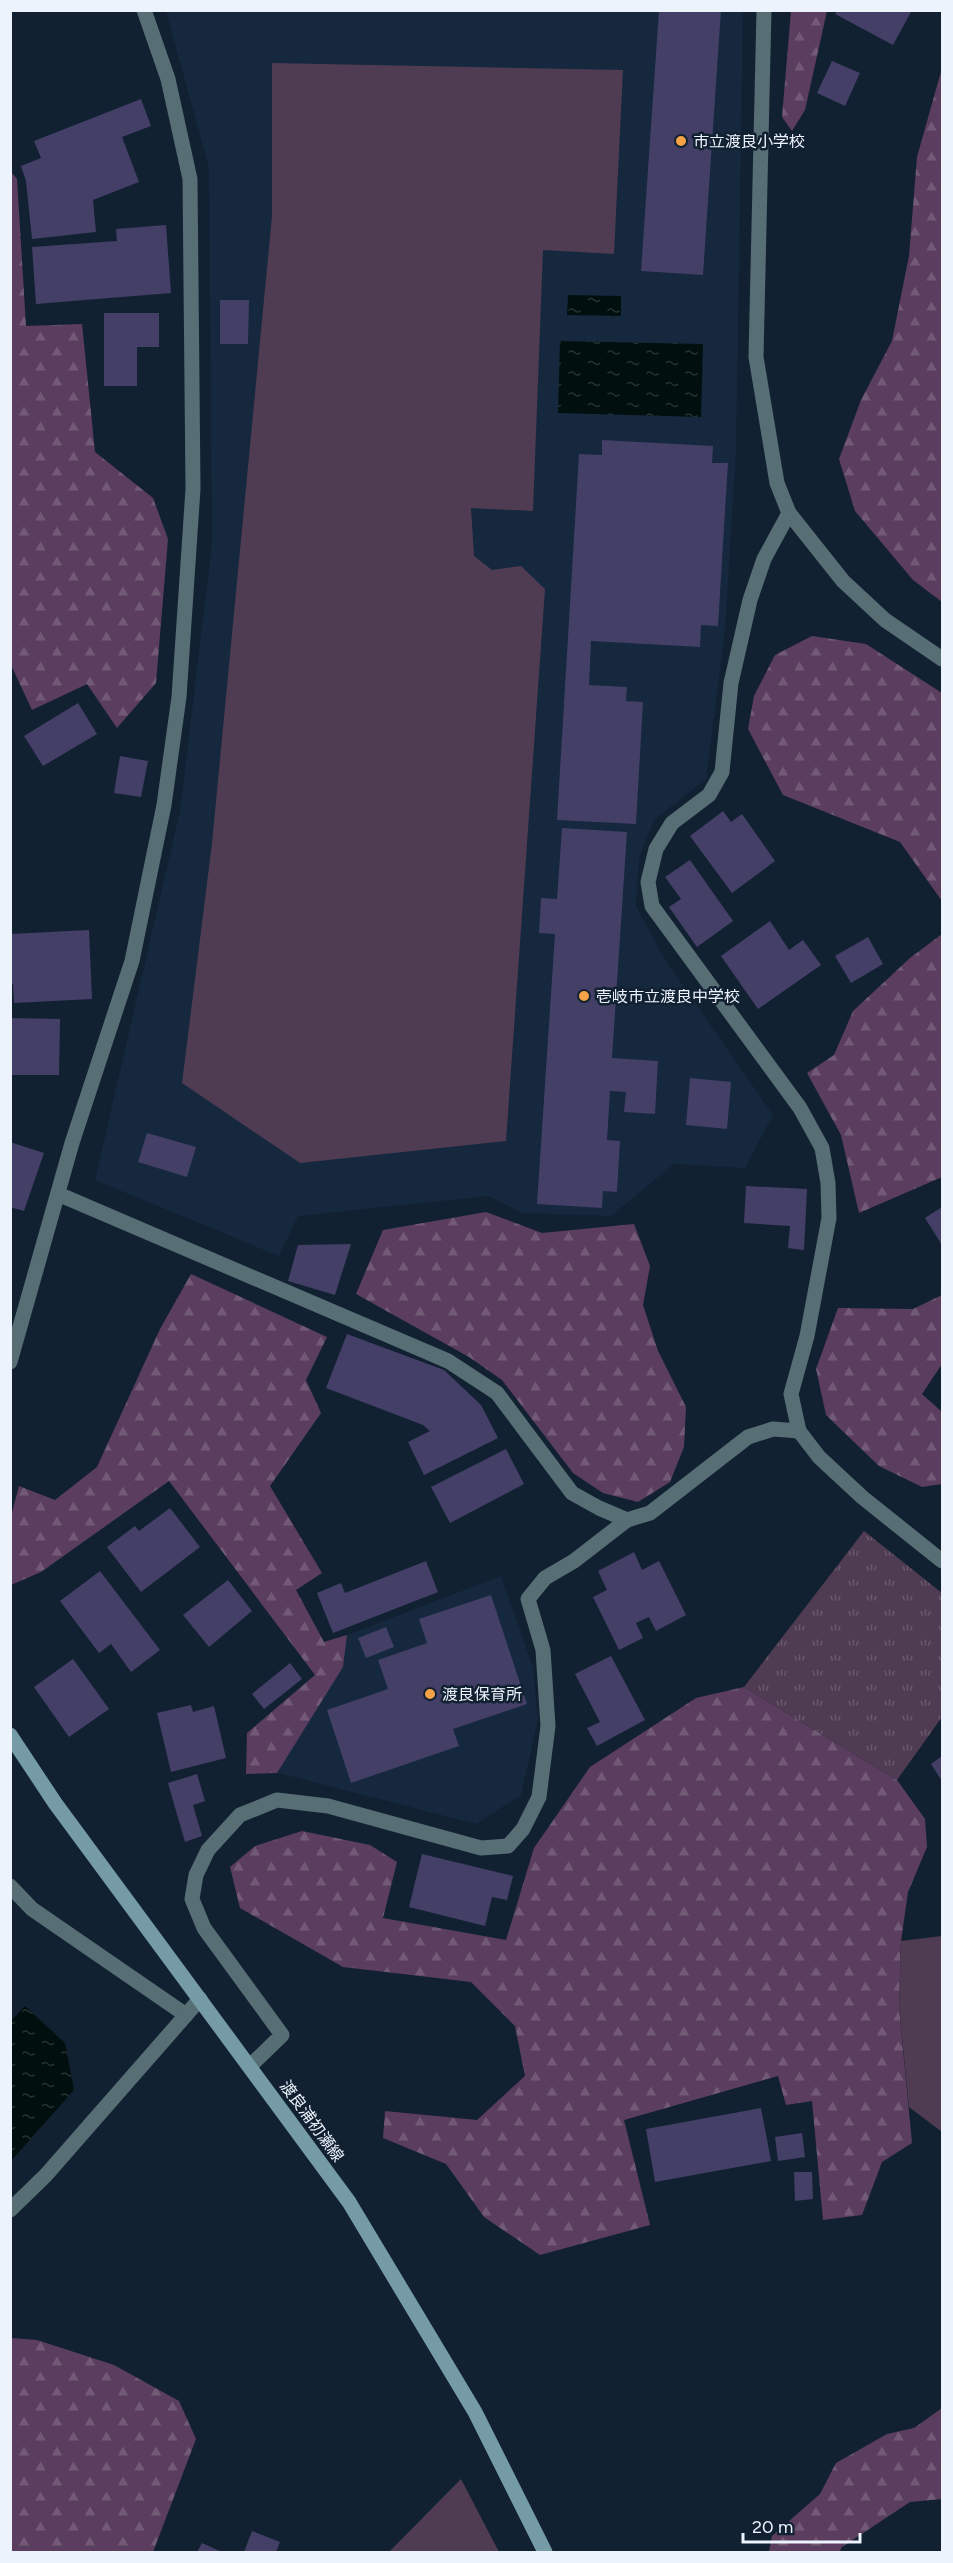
<svg xmlns="http://www.w3.org/2000/svg" width="953" height="2563" font-family="Figtree,'Noto Sans JP',sans-serif">
  <defs>
    <pattern id="grass-tufts" width="24" height="20" patternUnits="userSpaceOnUse" patternTransform="scale(1.5)"><rect width="24" height="20" fill="#4f3c52"/><path d="M3 7l-1-3M5 7V3M7 7l1-3M15 17l-1-3M17 17v-4M19 17l1-3" fill="none" stroke="#68596c"/></pattern>
    <pattern id="forest-firs" width="22" height="20" patternUnits="userSpaceOnUse" patternTransform="scale(1.5)"><rect width="22" height="20" fill="#5a3d5f"/><path d="M5 1l3.5 6h-7zM16 11l3.5 6h-7z" fill="#725a77"/></pattern>
    <pattern id="water-ripples" width="26" height="14" patternUnits="userSpaceOnUse" patternTransform="scale(1.5)"><rect width="26" height="14" fill="#01100e"/><path d="M2 4q2-2 4 0t4 0M15 11q2-2 4 0t4 0" fill="none" stroke="#263332"/></pattern>
  </defs>
  <rect width="100%" height="100%" fill="#122131"/>
  <g fill="#15283e">
    <path d="M166,11H743L736,450L725,630L706,779L654,820L639,858L636,906L664,958L773,1115L745,1168L674,1164L611,1216L523,1213L489,1196L298,1216L279,1256L95,1180L180,811L212,544L209,168Z"/>
    <path d="M501,1576L533,1667L538,1720L521,1795L476,1824L271,1771L343,1667L347,1635Z"/>
  </g>
  <path fill="url(#grass-tufts)" d="M864,1531L942,1593V1717L897,1780L744,1687Z"/>
  <g fill="url(#forest-firs)">
    <path d="M791,11H827L805,110L792,131L782,117Z"/>
    <path d="M942,68V602L913,580L855,511L839,459L861,400L892,341L909,256L917,157Z"/>
    <path d="M11,172L17,179L26,326L82,324L95,452L153,498L168,539L156,683L117,728L87,684L32,710L11,665Z"/>
    <path d="M812,636L866,644L942,693V901L900,842L783,795L748,729L754,696L775,655Z"/>
    <path d="M942,934V1177L859,1213L841,1135L807,1073L834,1055L853,1011L910,958Z"/>
    <path d="M486,1212L542,1233L634,1224L650,1266L643,1305L658,1351L686,1407L684,1447L670,1482L638,1502L603,1493L573,1473L502,1380L469,1357L356,1294L383,1230Z"/>
    <path d="M191,1274L327,1337L306,1380L321,1413L270,1486L322,1573L296,1590L324,1642L347,1635L343,1667L277,1773L246,1774L247,1733L315,1675L169,1481L41,1572L11,1585V1516L19,1486L55,1500L97,1467L160,1329Z"/>
    <path d="M942,1295V1364L922,1394L942,1412V1484L922,1487L879,1466L826,1415L816,1369L838,1308L913,1309Z"/>
    <path d="M744,1687L897,1780L925,1819L927,1847L908,1892L901,1941L899,2007L912,2143L882,2162L862,2215L823,2220L812,2101L786,2105L778,2076L624,2120L650,2225L540,2255L484,2217L446,2164L383,2138L385,2111L477,2120L525,2076L515,2026L471,1982L343,1967L240,1908L230,1867L255,1846L302,1831L370,1845L397,1862L383,1918L506,1940L534,1848L590,1767L696,1698Z"/>
    <path d="M11,2338L37,2340L114,2365L179,2401L196,2439L153,2552H11Z"/>
    <path d="M942,2408V2499L910,2502L842,2547L839,2552H769L772,2536L820,2494L836,2463L887,2434L914,2428Z"/>
  </g>
  <g fill="#4f3c52">
    <path d="M272,63L623,70L614,254L543,250L533,511L471,508L474,556L492,570L521,566L545,589L506,1141L300,1163L182,1083L212,843L272,216Z"/>
    <path d="M942,1936V2132L909,2107L899,2007L901,1941Z"/>
    <path d="M461,2479L499,2552H389Z"/>
  </g>
  <g fill="url(#water-ripples)">
    <path d="M568,295L621,296V316L567,315Z"/>
    <path d="M560,341L703,344L701,417L558,413Z"/>
    <path d="M25,2006L65,2043L74,2090L11,2161V2021Z"/>
  </g>
  <g fill="#433f67">
    <path d="M659,10H721L703,275L641,271Z"/>
    <path d="M838,10H912L893,45L835,14Z"/>
    <path d="M832,61L860,73L845,106L817,93Z"/>
    <path d="M141,99L151,126L122,137L139,182L93,200L96,232L32,239L26,181L21,166L41,158L34,141Z"/>
    <path d="M166,225L171,293L36,304L32,247L117,241L116,229Z"/>
    <path d="M220,300H249L248,344H220Z"/>
    <path d="M104,313H159V347H137V386H104Z"/>
    <path d="M602,440L713,446L712,463H728L718,626L701,625L700,647L591,641L589,685L627,687L626,701L643,702L636,824L557,820L579,454L602,455Z"/>
    <path d="M78,703L97,734L43,766L24,736Z"/>
    <path d="M120,756L148,761L141,797L114,793Z"/>
    <path d="M723,811L731,822L742,814L775,861L732,893L690,836Z"/>
    <path d="M562,828L627,832L612,1058L658,1061L655,1114L624,1112L626,1092L610,1091L607,1140L620,1141L617,1192L603,1191L602,1208L537,1204L555,934L539,933L541,898L557,899Z"/>
    <path d="M690,860L733,921L697,947L669,907L681,899L665,877Z"/>
    <path d="M770,921L789,950L803,940L821,965L758,1009L721,956Z"/>
    <path d="M89,930L92,999L14,1003L13,984H10V934Z"/>
    <path d="M868,937L883,964L851,983L835,956Z"/>
    <path d="M10,1018L60,1019L59,1075H10Z"/>
    <path d="M690,1078L731,1082L727,1129L686,1125Z"/>
    <path d="M147,1133L196,1147L187,1177L138,1162Z"/>
    <path d="M10,1142L44,1153L24,1211L10,1207Z"/>
    <path d="M746,1186L807,1189L804,1250L788,1248L790,1226L744,1223Z"/>
    <path d="M942,1207V1245L925,1218Z"/>
    <path d="M351,1244L335,1295L288,1281L298,1245Z"/>
    <path d="M347,1334L444,1370L481,1405L498,1438L424,1475L408,1442L430,1431L423,1425L326,1388Z"/>
    <path d="M506,1449L524,1484L450,1523L431,1487Z"/>
    <path d="M170,1508L200,1547L141,1592L107,1547L135,1526L139,1531Z"/>
    <path d="M634,1552L642,1570L659,1561L686,1615L656,1631L649,1617L636,1623L643,1638L619,1650L593,1597L607,1590L598,1571Z"/>
    <path d="M426,1561L438,1592L333,1633L317,1593L341,1583L345,1593Z"/>
    <path d="M100,1571L160,1650L131,1672L111,1644L99,1653L60,1601Z"/>
    <path d="M228,1580L252,1611L209,1647L183,1615Z"/>
    <path d="M491,1595L527,1704L453,1729L459,1746L351,1783L327,1710L388,1689L378,1660L427,1643L419,1619Z"/>
    <path d="M386,1627L394,1647L366,1658L358,1638Z"/>
    <path d="M611,1656L645,1720L597,1746L587,1728L600,1722L575,1674Z"/>
    <path d="M73,1659L109,1709L69,1737L34,1687Z"/>
    <path d="M290,1663L302,1679L264,1709L252,1694Z"/>
    <path d="M191,1705L193,1712L214,1706L226,1758L171,1772L157,1713Z"/>
    <path d="M942,1756V1781L931,1764Z"/>
    <path d="M197,1774L205,1801L193,1805L202,1836L185,1842L168,1783Z"/>
    <path d="M422,1854L513,1876L507,1900L492,1897L485,1926L409,1907Z"/>
    <path d="M761,2108L771,2161L655,2182L646,2129Z"/>
    <path d="M802,2133L805,2157L778,2161L775,2137Z"/>
    <path d="M794,2172H812L813,2199L795,2201Z"/>
    <path d="M252,2531L280,2542L276,2552H244Z"/>
    <path d="M202,2543L222,2552H197Z"/>
  </g>
  <g fill="none" stroke-linecap="round" stroke-linejoin="round">
    <g stroke="#576e75" stroke-width="15">
      <path d="M10,1886L32,1909L186,2015"/>
      <path d="M250,2066L282,2035L204,1928L192,1899L196,1875L208,1850L240,1815L277,1800L328,1806L481,1848L508,1846L523,1829L539,1797L548,1726L543,1650L528,1599L545,1578L574,1561L627,1520"/>
    </g>
    <g stroke="#576e75" stroke-width="15">
      <path d="M764,10L756,357L777,483L789,513L843,581L885,620L942,659"/>
      <path d="M789,513L764,559L750,600L731,683L722,772L709,795L672,823L656,849L648,882L652,906L800,1108L822,1148L828,1183L829,1218L807,1336L791,1394L799,1431L819,1457L862,1497L942,1561"/>
      <path d="M58,1194L448,1361L497,1393L572,1493L599,1508L627,1520L650,1513L748,1437L773,1429L799,1431"/>
      <path d="M10,1362L72,1143L132,961L164,805L179,697L193,489L190,179L168,79L144,10"/>
      <path d="M10,2210L46,2175L200,1999"/>
    </g>
    <path stroke="#759ba6" stroke-width="15" d="M10,1735L55,1803L349,2202L475,2412L545,2552"/>
  </g>
  <g fill="#f6a247" stroke="#122131" stroke-width="2">
    <circle cx="681" cy="141" r="6"/>
    <circle cx="584" cy="996" r="6"/>
    <circle cx="430" cy="1694" r="6"/>
  </g>
  <g text-anchor="middle" dominant-baseline="central" stroke-width="5" stroke-linejoin="round" paint-order="stroke">
    <g font-size="16" fill="#ecf3fd" stroke="#122131" text-anchor="start">
      <text x="693" y="141">市立渡良小学校</text>
      <text x="596" y="996">壱岐市立渡良中学校</text>
      <text x="442" y="1694">渡良保育所</text>
    </g>
    <g font-size="16" fill="#ecf3fd" stroke="#122131">
      <text transform="translate(312 2121) rotate(54)">渡良浦初瀬線</text>
    </g>
  </g>
  <rect width="953" height="2563" fill="none" stroke="#ecf3fd" stroke-width="24"/>
  <path d="M743 2533v9h117v-9" fill="none" stroke="#ecf3fd" stroke-width="3"/>
  <text x="752" y="2533" font-size="18" fill="#ecf3fd" stroke="#122131" stroke-width="4.5" paint-order="stroke">20 m</text>
</svg>
